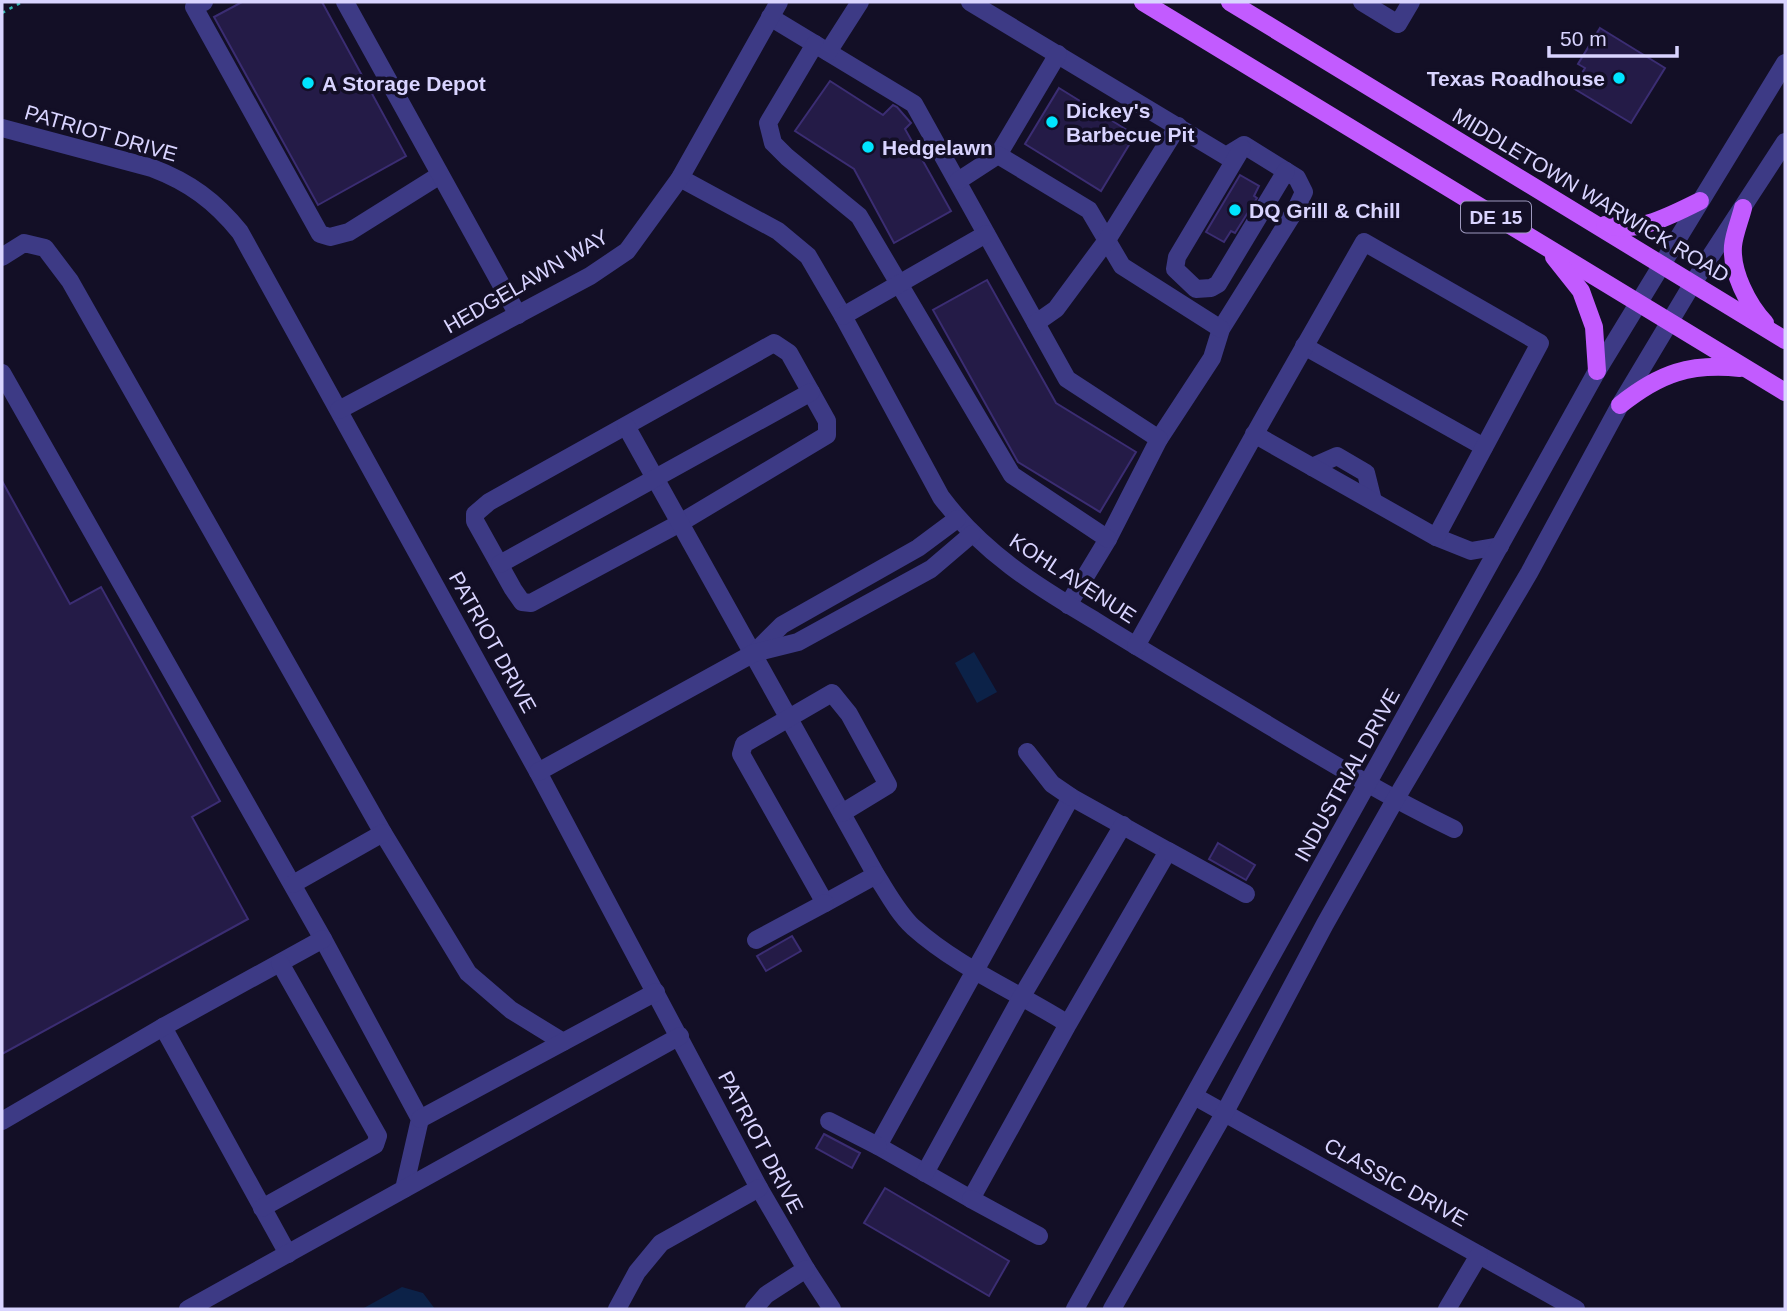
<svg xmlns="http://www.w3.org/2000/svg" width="1787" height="1311" font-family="Helvetica,sans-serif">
  <rect width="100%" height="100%" fill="#130f26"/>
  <g fill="#0c2248">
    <path d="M974,652L997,692L977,703L955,663Z"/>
    <path d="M402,1287L423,1293L435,1309H362Z"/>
  </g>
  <g fill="#241b47" stroke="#3b2d73" stroke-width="2">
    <path d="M242,2H322L406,156L318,205L214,17Z"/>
    <path d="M1600,28L1665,68L1631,123L1573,88L1585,68L1578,64Z"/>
    <path d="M830,81L883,115L893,105L897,107L911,123L905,129L951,211L894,243L854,169L795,131Z"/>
    <path d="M1059,88L1135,135L1101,191L1025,144Z"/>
    <path d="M1240,175L1259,186L1254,196L1257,198L1235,233L1231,231L1224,242L1206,232Z"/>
    <path d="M987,280L1056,403L1136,452L1100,512L1018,462L933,310Z"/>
    <path d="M2,481L70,604L101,587L220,801L192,817L248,919L2,1054Z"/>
    <path d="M1218,843L1255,865L1246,880L1209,859Z"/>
    <path d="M792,936L801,951L766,971L757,956Z"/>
    <path d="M824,1134L860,1153L852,1168L816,1148Z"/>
    <path d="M885,1188L1009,1261L989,1296L864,1223Z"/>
  </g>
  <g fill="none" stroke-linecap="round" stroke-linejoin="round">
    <path stroke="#2fb8b0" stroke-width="2.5" stroke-dasharray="3.5 5" stroke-linecap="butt" d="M2,13L22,2"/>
    <g stroke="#3d3a85" stroke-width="18">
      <path d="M204,2L194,7L320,234L330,237L349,232L440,175"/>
      <path d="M345,2L518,315"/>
      <path d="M970,2L1226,156L1244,145L1297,178L1304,192L1296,209L1221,329L1212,358L1159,439"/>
      <path d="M1362,2L1398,24L1411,2"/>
      <path d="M770,17L914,104L1067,379L1159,439L1108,539L1068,605"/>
      <path d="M815,44L768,123L773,143L787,157L859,216L1012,475L1108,539"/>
      <path d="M828,52L860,2"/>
      <path d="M2,128L152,168C189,182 215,201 240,232L538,772L759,1188L806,1269L832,1309"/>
      <path d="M1242,148L1177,257L1175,269L1196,289L1211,288L1218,284L1286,171"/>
      <path d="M998,155L1058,54"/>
      <path d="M680,178L778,231L808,256L843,316L941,497C982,552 1036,586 1094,620C1132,644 1170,666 1208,689C1289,737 1369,788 1454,829"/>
      <path d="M958,181L998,155L1089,210L1122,266L1221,329"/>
      <path d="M2,257L24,243L45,248L70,281L383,833L468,973L511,1010L563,1042"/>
      <path d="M843,316L986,234"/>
      <path d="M1036,323L1056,309L1107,240L1178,126"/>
      <path d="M774,343L789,353L827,421V435L680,523L531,603L522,602L513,589L475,521V514L489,502Z"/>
      <path d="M1304,346L1484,447"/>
      <path d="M2,373L323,939L420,1119L404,1189"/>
      <path d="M339,410L590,276L627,251L680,178L779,2"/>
      <path d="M626,426L876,875C887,892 898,913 913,927C959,968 1016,991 1068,1024L1168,851L1071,797L878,1146L971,1199L1068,1024"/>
      <path d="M1312,467L1337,456L1366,473L1373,501"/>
      <path d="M1436,537L1471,551L1500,546"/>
      <path d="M500,564L811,392"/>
      <path d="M1136,646C1211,511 1287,376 1364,242L1540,343L1436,537L1254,434"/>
      <path d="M754,653L782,625L918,548L957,519"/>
      <path d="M1027,752L1052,784L1071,797"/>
      <path d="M538,772L754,653L798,642L931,569L972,534"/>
      <path d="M842,813L888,785L849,714L832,693L744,744L741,754L825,903L876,875"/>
      <path d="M1168,851L1246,894"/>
      <path d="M293,884L383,833"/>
      <path d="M756,940L825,903"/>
      <path d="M163,1027L288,1254"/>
      <path d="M1194,1096L1576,1309"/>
      <path d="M420,1119L656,992"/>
      <path d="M2,1121L163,1027L323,939"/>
      <path d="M829,1121L878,1146"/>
      <path d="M925,1173L1022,996L1123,825"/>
      <path d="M971,1199L1039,1236"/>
      <path d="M262,1208L375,1145L378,1136L280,963"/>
      <path d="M188,1309L680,1036"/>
      <path d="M617,1309L637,1272L661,1243L759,1188"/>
      <path d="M754,1309L766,1295L806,1269"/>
      <path d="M1075,1309L1597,371L1785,63"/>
      <path d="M1112,1309L1225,1112L1325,924L1395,800L1529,573L1620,405L1693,283L1785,142"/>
      <path d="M1447,1309L1479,1255"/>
    </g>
    <g stroke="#c25bff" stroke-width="18">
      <path d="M1143,2L1785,392"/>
      <path d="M1230,2L1785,340"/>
      <path d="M1743,208C1740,220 1734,234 1733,246C1731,272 1748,305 1765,323"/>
      <path d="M1605,225C1638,234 1671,215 1700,201"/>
      <path d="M1554,257L1581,291L1594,327L1597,371"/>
      <path d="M1620,405C1660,373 1690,363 1740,368"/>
    </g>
  </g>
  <g fill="#00e5ff" stroke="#130f26" stroke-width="2.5">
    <circle cx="1619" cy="78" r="7"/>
    <circle cx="308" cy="83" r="7"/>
    <circle cx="1052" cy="122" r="7"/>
    <circle cx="868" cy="147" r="7"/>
    <circle cx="1235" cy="210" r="7"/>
  </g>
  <g text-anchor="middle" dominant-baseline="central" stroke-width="7" stroke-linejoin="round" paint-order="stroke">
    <rect fill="#130f26" stroke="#9e99be" stroke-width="2" x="1461" y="201.5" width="70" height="31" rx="5"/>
    <g font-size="19" font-weight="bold" fill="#d9d4ff">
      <text x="1496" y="217">DE 15</text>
    </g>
    <g font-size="21" font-weight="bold" fill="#d9d4ff" stroke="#130f26" text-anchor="start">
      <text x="1605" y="78" text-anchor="end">Texas Roadhouse</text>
      <text x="322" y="83">A Storage Depot</text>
      <text x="1066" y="110">Dickey's<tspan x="1066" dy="24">Barbecue Pit</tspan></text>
      <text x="882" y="147">Hedgelawn</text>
      <text x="1249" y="210">DQ Grill &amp; Chill</text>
    </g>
    <g font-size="21" fill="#d9d4ff" stroke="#130f26">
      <text transform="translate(101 133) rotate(16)">PATRIOT DRIVE</text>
      <text transform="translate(1591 195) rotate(31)">MIDDLETOWN WARWICK ROAD</text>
      <text transform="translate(526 281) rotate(-30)">HEDGELAWN WAY</text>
      <text transform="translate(1073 578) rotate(33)">KOHL AVENUE</text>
      <text transform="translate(493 642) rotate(61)">PATRIOT DRIVE</text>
      <text transform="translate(1347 775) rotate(-61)">INDUSTRIAL DRIVE</text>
      <text transform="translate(761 1142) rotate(62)">PATRIOT DRIVE</text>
      <text transform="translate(1396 1182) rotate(29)">CLASSIC DRIVE</text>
    </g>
  </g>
  <rect width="1787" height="1311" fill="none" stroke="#d9d4ff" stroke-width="7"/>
  <path d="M1549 46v10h128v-10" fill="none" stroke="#d9d4ff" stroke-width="3.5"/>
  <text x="1560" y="46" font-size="21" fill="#d9d4ff" stroke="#130f26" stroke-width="5" paint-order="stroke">50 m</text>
</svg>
